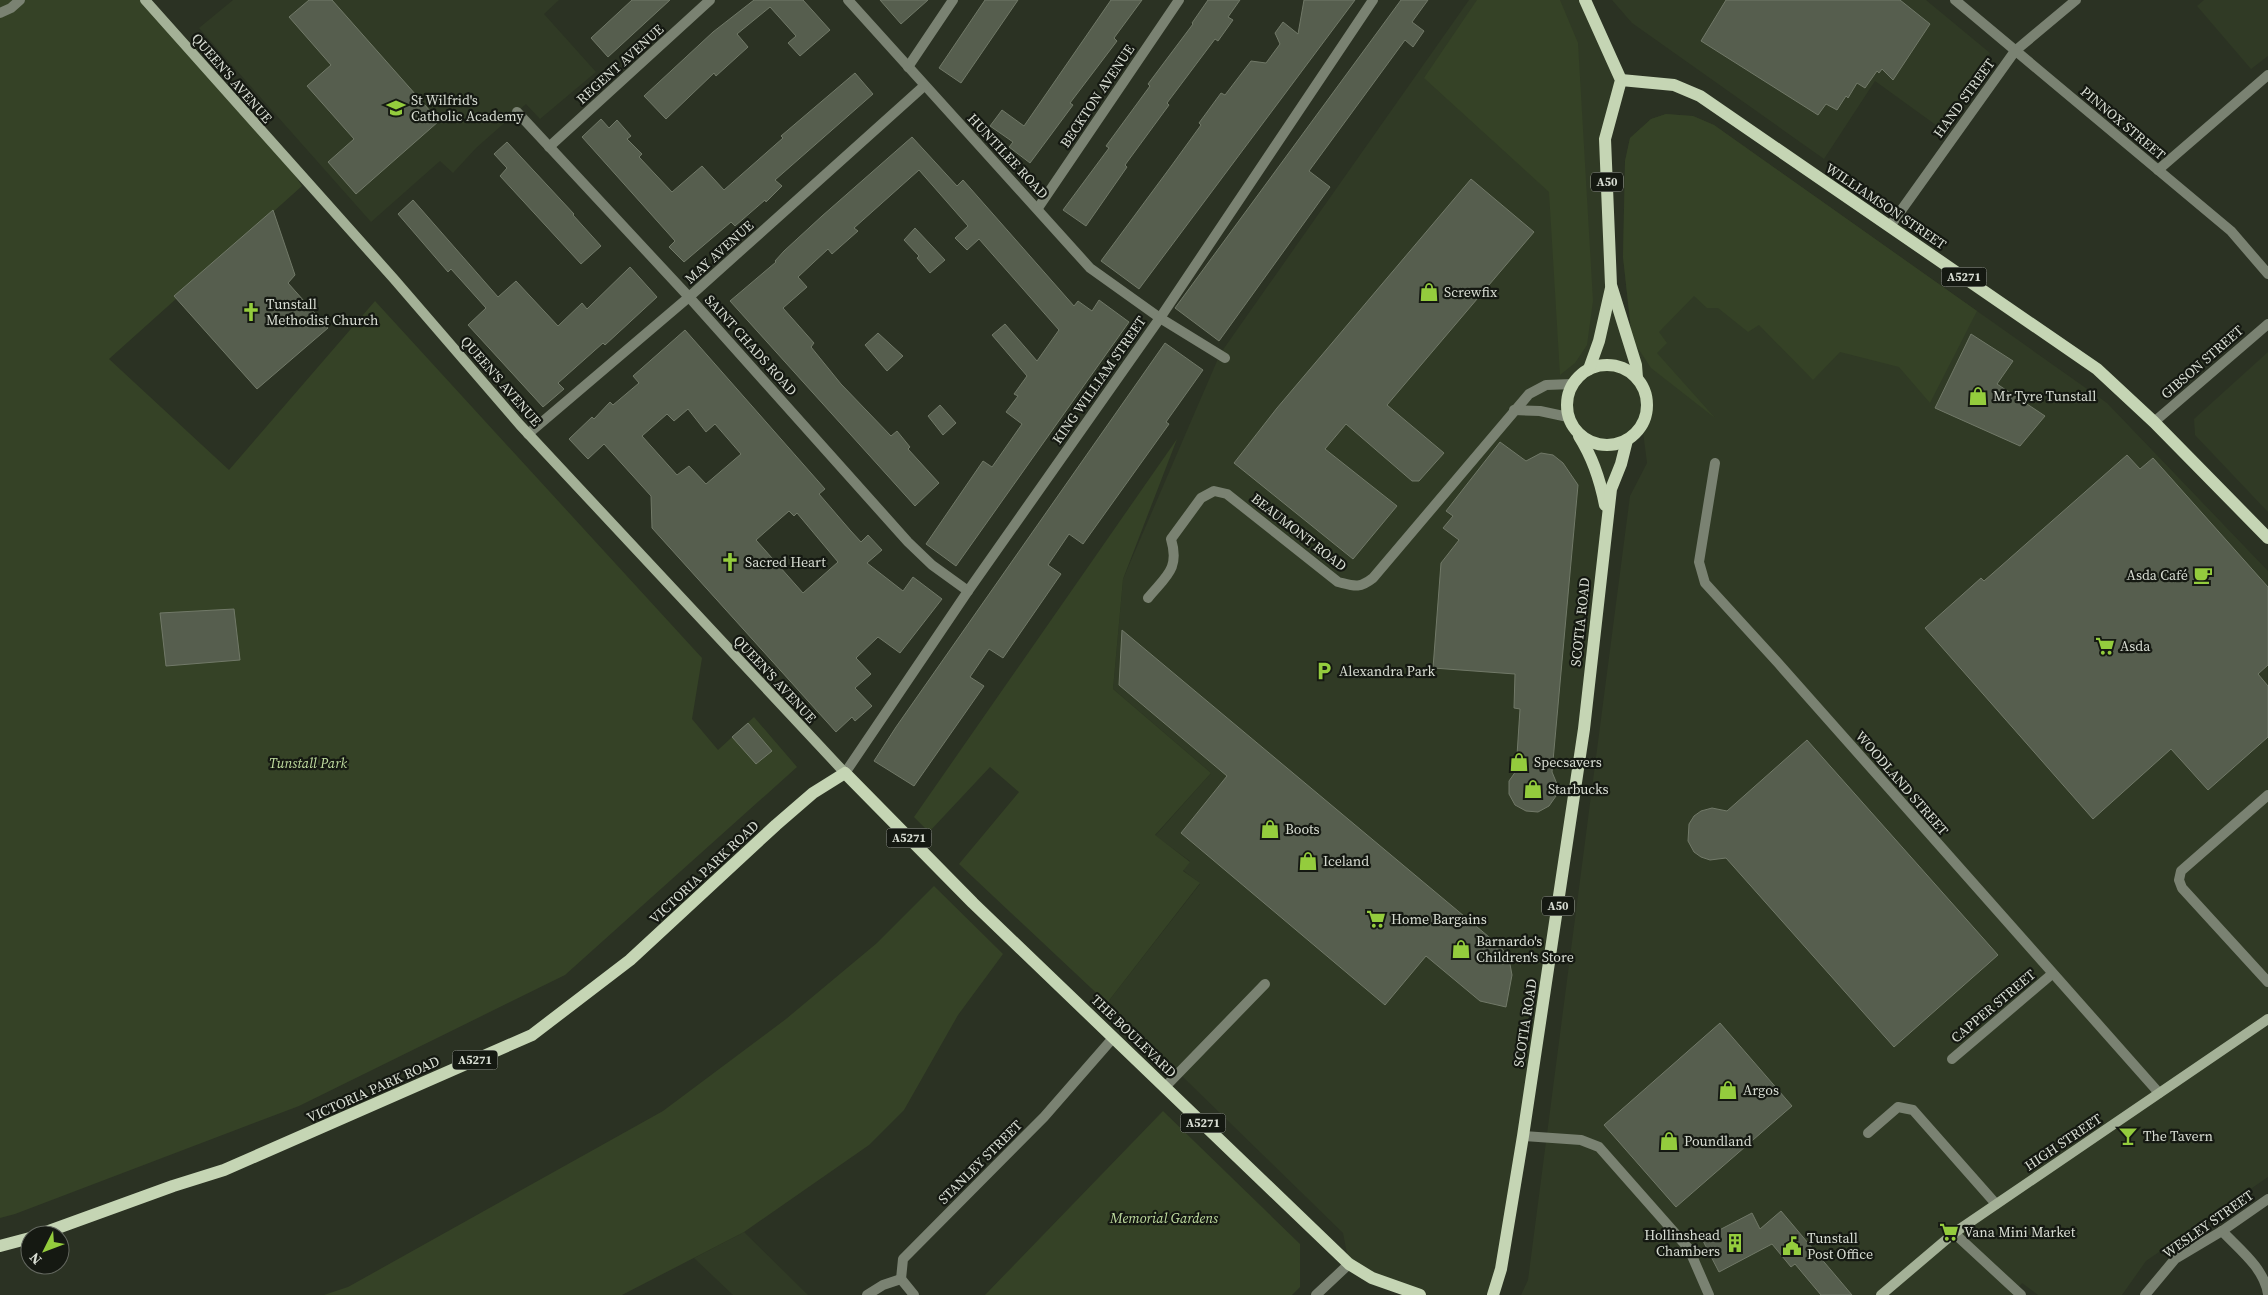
<svg xmlns="http://www.w3.org/2000/svg" width="2268" height="1295" font-family="'Source Serif 4',serif">
  <rect width="100%" height="100%" fill="#2b3223"/>
  <g fill="#303a25">
    <path d="M233,0H559L544,14L596,72L540,119L526,104L476,148L453,173L440,161L371,222L199,28Z"/>
    <path d="M1469,0H1585L1621,80L1605,139L1611,285L1634,358L1623,257L1625,161L1630,138L1651,119L1666,114L1693,116L1714,125L2107,403L2268,571V1177L2146,1261L2122,1295H2038L2022,1283L2013,1295H1521L1528,1280L1630,496L1647,463L1642,424L1635,433L1627,440L1611,489L1565,857L1493,1295H1420L1349,1264L1343,1233L1107,1003L1200,884L1183,870L1190,861L1155,836L1211,773L1113,689L1123,579L1220,354Z"/>
    <path d="M1612,0H1926L1990,53L1940,128L1875,81L1824,159L1632,23Z"/>
    <path d="M2204,0H2268V56L2251,69L2197,6Z"/>
    <path d="M2268,352V512L2195,435L2194,419Z"/>
    <path d="M744,1232L808,1295H733L694,1258Z"/>
  </g>
  <g fill="#354226">
    <path d="M0,0H145L281,154L302,186L109,359L229,470L375,301L702,658L692,719L718,750L754,717L797,767L565,975L299,1106L15,1214L0,1218Z"/>
    <path d="M1477,0H1560L1578,43L1593,301L1587,345L1575,363L1560,375L1549,192L1424,78Z"/>
    <path d="M1666,114L1693,116L1714,125L1977,311L1930,403L1899,367L1840,352L1813,380L1759,325L1748,332L1718,308H1707L1694,296L1659,332L1667,343L1657,353L1715,418L1651,368L1632,339L1623,257L1625,161L1630,138L1651,119Z"/>
    <path d="M1177,439L1123,579L1113,689L1211,773L1155,835L1190,862L1183,871L1200,883L1107,1003L959,864L1019,792L990,767L929,832L914,817Z"/>
    <path d="M934,886L1003,954L958,1015L904,1110L869,1145L744,1232L622,1295H324L348,1287L663,1111L786,1019L877,943Z"/>
    <path d="M1163,1111L1300,1244V1287L1292,1295H985Z"/>
  </g>
  <g fill="#565e4e" stroke="#717968" fill-rule="evenodd">
    <path d="M309,0H332L439,121L356,194L328,162L354,139L307,86L331,65L289,17Z"/>
    <path d="M632,0H670L608,57L591,38Z"/>
    <path d="M754,0H803L830,30L800,56L788,43L796,36L770,7L737,34L748,47L716,76L714,73L666,119L644,96L713,32Z"/>
    <path d="M880,0H928L901,24Z"/>
    <path d="M985,0H1018L961,83L939,68Z"/>
    <path d="M1111,0H1142L1114,38L1117,41L1070,103L1073,105L1030,163L1009,147L1013,142L990,126L1002,110L1024,126Z"/>
    <path d="M1208,0H1240L1228,17L1233,20L1218,41L1215,39L1167,103L1169,105L1125,165L1127,167L1086,226L1063,210L1109,148L1106,146L1150,86L1148,84L1193,24L1192,23Z"/>
    <path d="M1304,0H1355L1139,289L1101,261L1172,165L1201,125L1199,123L1221,93L1225,95L1251,61L1266,63L1280,44L1275,33L1283,22L1298,34Z"/>
    <path d="M1401,0H1428L1412,22L1424,31L1413,47L1405,40L1309,171L1330,187L1219,341L1175,308Z"/>
    <path d="M1726,0H1900L1930,24L1893,80L1882,69L1879,73L1877,71L1865,88L1857,83L1848,98L1846,96L1837,110L1826,104L1818,115L1701,41Z"/>
    <path d="M855,73L873,94L775,180L782,186L766,202L765,200L735,226L731,222L684,262L669,247L675,241L582,137L601,119L609,128L617,120L631,136L627,139L642,154L639,157L672,192L702,166L724,190L783,138L781,136Z"/>
    <path d="M912,137L957,186L963,180L1074,306L1078,301L1092,311L1099,300L1129,322L956,566L926,544L983,461L992,467L1022,424L1006,412L1018,396L1014,394L1027,376L992,335L1005,324L1037,361L1059,330L979,239L967,250L955,238L968,226L919,170L854,228L858,231L832,254L828,249L798,277L807,287L783,308L814,343L811,347L841,384L891,436L897,431L910,447L908,449L939,483L915,506L730,301L776,262L775,261L784,251L822,216Z"/>
    <path d="M507,142L574,214L573,215L601,246L581,264L500,176L507,168L494,154Z"/>
    <path d="M1471,179L1534,232L1387,405L1444,453L1419,481H1412L1346,424L1325,449L1397,506L1353,559L1234,463L1277,408Z"/>
    <path d="M413,200L498,297L516,281L558,326L582,303L587,309L630,267L657,297L605,345L603,343L558,383L564,389L543,407L468,325L486,308L451,269L448,272L398,214Z"/>
    <path d="M273,210L295,275L288,283L328,328L257,389L174,296Z"/>
    <path d="M915,228L945,260L930,273L917,258L919,256L904,240Z"/>
    <path d="M685,330L825,489L819,494L850,530L861,542L868,535L882,550L867,563L903,591L913,577L942,599L900,653L878,637L856,658L871,674L855,688L872,706L855,721L852,717L836,732L652,528L651,496L604,444L588,459L569,439L592,417L594,419L610,402L613,405L639,383L633,376ZM688,409L706,432L715,424L741,454L706,484L689,466L677,475L642,436L667,414L674,421ZM789,511L794,516L797,513L838,562L803,593L756,540Z"/>
    <path d="M878,333L903,356L887,371L865,345Z"/>
    <path d="M1971,334L2013,361L1997,384L2045,416L2020,446L1935,408Z"/>
    <path d="M1165,343L1203,370L1166,422L1169,424L1083,544L1069,534L1048,565L1061,574L1003,658L989,649L970,677L984,686L914,786L874,761L896,727Z"/>
    <path d="M940,405L956,423L943,435L928,416Z"/>
    <path d="M1500,442L1526,461L1541,453L1553,455L1563,463L1578,485L1552,772L1557,784L1556,796L1549,806L1538,812L1526,811L1515,805L1509,794V781L1516,771L1520,709L1514,708L1515,674L1433,668L1441,563L1459,540L1443,528L1453,516L1446,511Z"/>
    <path d="M2127,455L2140,469L2153,458L2268,587V665L2258,674L2268,686V737L2208,790L2171,749L2093,819L1925,628L1981,578L1984,581Z"/>
    <path d="M234,609L240,660L166,666L160,613Z"/>
    <path d="M1122,630L1501,947L1509,959L1512,975L1506,1007L1480,1001L1426,956L1385,1005L1181,833L1227,776L1119,685Z"/>
    <path d="M748,723L772,751L756,764L732,737Z"/>
    <path d="M1807,740L1998,955L1894,1047L1726,858L1710,860L1701,857L1694,852L1688,841L1689,824L1694,816L1701,811L1712,808L1727,811Z"/>
    <path d="M1720,1023L1792,1106L1676,1207L1604,1125Z"/>
    <path d="M1781,1211L1852,1295H1821L1795,1264L1791,1267L1772,1244L1719,1272L1702,1239L1752,1213L1760,1229Z"/>
  </g>
  <g fill="none" stroke-linecap="round" stroke-linejoin="round">
    <g stroke="#7a8272" stroke-width="10">
      <path d="M848,0L1090,268L1160,318L1225,358"/>
      <path d="M1955,0L2231,231L2268,274"/>
      <path d="M0,13L11,8L20,0"/>
      <path d="M908,67L953,0"/>
      <path d="M517,112L689,297L908,542L932,565L968,591"/>
      <path d="M549,147L710,0"/>
      <path d="M2158,170L2268,75"/>
      <path d="M1038,208L1179,0"/>
      <path d="M1890,226L2015,51L2076,0"/>
      <path d="M1514,410L1540,411L1568,417"/>
      <path d="M2154,422L2268,324"/>
      <path d="M528,434L689,297L924,86"/>
      <path d="M1715,463L1699,562L1705,583L1779,664L2159,1093"/>
      <path d="M1148,598C1166,576 1180,569 1171,539L1201,498L1214,491L1227,494L1338,582C1354,586 1359,589 1373,578L1529,394L1546,385L1572,384"/>
      <path d="M845,773L968,591L1160,318L1373,0"/>
      <path d="M2268,795L2181,871L2179,880L2182,888L2268,982"/>
      <path d="M1952,1059L2052,974"/>
      <path d="M1165,1087L1265,984"/>
      <path d="M1868,1133L1898,1107L1913,1110L1996,1204"/>
      <path d="M1523,1136L1581,1140L1599,1147L1689,1249L1709,1295"/>
      <path d="M2222,1231C2240,1250 2264,1268 2268,1294"/>
      <path d="M1954,1233L2021,1295"/>
      <path d="M901,1279L903,1259L1044,1117L1113,1038"/>
      <path d="M901,1279L914,1295"/>
      <path d="M867,1295L883,1285L901,1279"/>
      <path d="M1316,1295L1349,1264"/>
      <path d="M2145,1295L2175,1259L2222,1231L2268,1199"/>
    </g>
    <g stroke="#a4b197" stroke-width="10">
      <path d="M145,0L394,279L520,425L845,773"/>
      <path d="M1881,1295L1954,1233L2268,1019"/>
    </g>
    <g stroke="#c5d5b4" stroke-width="12">
      <path d="M1585,0L1621,80L1605,139L1611,285L1636,365L1637,378"/>
      <path d="M1621,80L1674,85L1700,96L2097,369L2154,422L2268,538"/>
      <circle cx="1607" cy="405" r="40"/>
      <path d="M1589,369L1599,341L1611,288"/>
      <path d="M1579,436C1593,458 1600,479 1605,505"/>
      <path d="M38,1235L173,1186L224,1170L532,1035L630,960L776,825L813,793L845,773L973,903L1349,1264L1372,1278L1420,1295"/>
      <path d="M0,1246L30,1238"/>
      <path d="M1493,1295L1501,1269L1523,1136L1584,729L1611,489L1621,464L1627,440"/>
    </g>
  </g>
  <defs>
    <g id="school-bare" transform="scale(1.5)"><path d="M0-5L7-2L0 1L-7-2ZM-4 1L0 2.5L4 1V4Q0 6-4 4Z" fill="#94cc3d" stroke="#151912" stroke-width="2.5" paint-order="stroke"/></g>
    <g id="shop-bare" transform="scale(1.5)"><path d="M-5-2.5h2.3a2.7 3.5 0 0 1 5.4 0H5L5.5 6h-11ZM-1.5-2.5h3a1.5 2.3 0 0 0-3 0Z" fill="#94cc3d" stroke="#151912" stroke-width="2.5" paint-order="stroke"/></g>
    <g id="church-bare" transform="scale(1.5)"><path d="M-1.2-6h2.4v3.5h3.3v2.4h-3.3V6h-2.4V-.1h-3.3v-2.4h3.3Z" fill="#94cc3d" stroke="#151912" stroke-width="2.5" paint-order="stroke"/></g>
    <g id="cafe-bare" transform="scale(1.5)"><path d="M-5.5-4.5H6V0H3Q3 3.5 0 3.5H-2.5Q-5.5 3.5-5.5 0ZM3-3.2v2h1.7v-2ZM-6 4.5H4V6H-6Z" fill="#94cc3d" stroke="#151912" stroke-width="2.5" paint-order="stroke"/></g>
    <g id="supermarket-bare" transform="scale(1.5)"><path d="M-6-5.5h2.5l.6 2H6L4.5 2H-2.5L-4.4-4H-6ZM-1.5 3.2a1.3 1.3 0 1 0 .1 0ZM3 3.2a1.3 1.3 0 1 0 .1 0Z" fill="#94cc3d" stroke="#151912" stroke-width="2.5" paint-order="stroke"/></g>
    <g id="parking-bare" transform="scale(1.5)"><path d="M-3.5-5.5H1a3.5 3.5 0 0 1 0 7H-1V5.5H-3.5ZM-1-3.4V-.6H.8a1.4 1.4 0 0 0 0-2.8Z" fill="#94cc3d" stroke="#151912" stroke-width="2.5" paint-order="stroke"/></g>
    <g id="bar-bare" transform="scale(1.5)"><path d="M-6-5H6L.8 .8V4.5H3.5V6h-7V4.5H-.8V.8Z" fill="#94cc3d" stroke="#151912" stroke-width="2.5" paint-order="stroke"/></g>
    <g id="building-bare" transform="scale(1.5)"><path d="M-4-6H4V6H1V3H-1V6H-4ZM-2.5-4.3h1.7v1.8h-1.7ZM.8-4.3h1.7v1.8H.8ZM-2.5-1h1.7V.8h-1.7ZM.8-1h1.7V.8H.8Z" fill="#94cc3d" stroke="#151912" stroke-width="2.5" paint-order="stroke"/></g>
    <g id="civic-bare" transform="scale(1.5)"><path d="M-.6-6.5H3V-4.5H.6V-3L4-1V1h2V6H-6V1h2V-1L-.6-3ZM-1.2 2.5V6h2.4V2.5Z" fill="#94cc3d" stroke="#151912" stroke-width="2.5" paint-order="stroke"/></g>
  </defs>
  <g fill-rule="evenodd">
    <use href="#school-bare" x="396" y="108"/>
    <use href="#shop-bare" x="1429" y="292"/>
    <use href="#church-bare" x="251" y="312"/>
    <use href="#shop-bare" x="1978" y="396"/>
    <use href="#church-bare" x="730" y="562"/>
    <use href="#cafe-bare" x="2203" y="575"/>
    <use href="#supermarket-bare" x="2105" y="646"/>
    <use href="#parking-bare" x="1324" y="671"/>
    <use href="#shop-bare" x="1519" y="762"/>
    <use href="#shop-bare" x="1533" y="789"/>
    <use href="#shop-bare" x="1270" y="829"/>
    <use href="#shop-bare" x="1308" y="861"/>
    <use href="#supermarket-bare" x="1376" y="919"/>
    <use href="#shop-bare" x="1461" y="949"/>
    <use href="#shop-bare" x="1728" y="1090"/>
    <use href="#bar-bare" x="2128" y="1136"/>
    <use href="#shop-bare" x="1669" y="1141"/>
    <use href="#supermarket-bare" x="1949" y="1232"/>
    <use href="#building-bare" x="1735" y="1243"/>
    <use href="#civic-bare" x="1792" y="1246"/>
  </g>
  <g text-anchor="middle" dominant-baseline="central" stroke-width="4.5" stroke-linejoin="round" paint-order="stroke">
    <g fill="#151912" stroke="#9ea299" stroke-width="1">
      <rect x="1591" y="172.5" width="32" height="19" rx="4"/>
      <rect x="1941.5" y="267.5" width="45" height="19" rx="4"/>
      <rect x="886.5" y="828.5" width="45" height="19" rx="4"/>
      <rect x="1542" y="896.5" width="32" height="19" rx="4"/>
      <rect x="452.5" y="1050.5" width="45" height="19" rx="4"/>
      <rect x="1180.5" y="1113.5" width="45" height="19" rx="4"/>
    </g>
    <g font-size="12" font-weight="bold" fill="#d8ddd3">
      <text x="1607" y="182">A50</text>
      <text x="1964" y="277">A5271</text>
      <text x="909" y="838">A5271</text>
      <text x="1558" y="906">A50</text>
      <text x="475" y="1060">A5271</text>
      <text x="1203" y="1123">A5271</text>
    </g>
    <g font-size="14" fill="#d8ddd3" stroke="#151912">
      <text transform="translate(620 64) rotate(-42)">REGENT AVENUE</text>
      <text transform="translate(232 78) rotate(49)">QUEEN'S AVENUE</text>
      <text transform="translate(1097 96) rotate(-56)">BECKTON AVENUE</text>
      <text transform="translate(1964 98) rotate(-54)">HAND STREET</text>
      <text transform="translate(2123 123) rotate(40)">PINNOX STREET</text>
      <text transform="translate(1008 156) rotate(47)">HUNTILEE ROAD</text>
      <text transform="translate(1886 206) rotate(34)">WILLIAMSON STREET</text>
      <text transform="translate(719 252) rotate(-42)">MAY AVENUE</text>
      <text transform="translate(751 345) rotate(48)">SAINT CHADS ROAD</text>
      <text transform="translate(2202 362) rotate(-41)">GIBSON STREET</text>
      <text transform="translate(1099 380) rotate(-55)">KING WILLIAM STREET</text>
      <text transform="translate(501 381) rotate(49)">QUEEN'S AVENUE</text>
      <text transform="translate(1299 532) rotate(38)">BEAUMONT ROAD</text>
      <text transform="translate(1580 622) rotate(-84)">SCOTIA ROAD</text>
      <text transform="translate(775 679) rotate(47)">QUEEN'S AVENUE</text>
      <text transform="translate(1902 783) rotate(49)">WOODLAND STREET</text>
      <text transform="translate(704 872) rotate(-43)">VICTORIA PARK ROAD</text>
      <text transform="translate(1993 1006) rotate(-40)">CAPPER STREET</text>
      <text transform="translate(1525 1023) rotate(-81)">SCOTIA ROAD</text>
      <text transform="translate(1134 1036) rotate(44)">THE BOULEVARD</text>
      <text transform="translate(373 1089) rotate(-24)">VICTORIA PARK ROAD</text>
      <text transform="translate(2063 1142) rotate(-34)">HIGH STREET</text>
      <text transform="translate(980 1162) rotate(-45)">STANLEY STREET</text>
      <text transform="translate(2208 1224) rotate(-35)">WESLEY STREET</text>
    </g>
    <g font-size="14" fill="#d8ddd3" stroke="#151912" text-anchor="start">
      <text x="411" y="100">St Wilfrid's<tspan x="411" dy="16">Catholic Academy</tspan></text>
      <text x="1444" y="292">Screwfix</text>
      <text x="266" y="304">Tunstall<tspan x="266" dy="16">Methodist Church</tspan></text>
      <text x="1993" y="396">Mr Tyre Tunstall</text>
      <text x="745" y="562">Sacred Heart</text>
      <text x="2188" y="575" text-anchor="end">Asda Café</text>
      <text x="2120" y="646">Asda</text>
      <text x="1339" y="671">Alexandra Park</text>
      <text x="1534" y="762">Specsavers</text>
      <text x="1548" y="789">Starbucks</text>
      <text x="1285" y="829">Boots</text>
      <text x="1323" y="861">Iceland</text>
      <text x="1391" y="919">Home Bargains</text>
      <text x="1476" y="941">Barnardo's<tspan x="1476" dy="16">Children's Store</tspan></text>
      <text x="1743" y="1090">Argos</text>
      <text x="2143" y="1136">The Tavern</text>
      <text x="1684" y="1141">Poundland</text>
      <text x="1964" y="1232">Vana Mini Market</text>
      <text x="1720" y="1235" text-anchor="end">Hollinshead<tspan x="1720" dy="16">Chambers</tspan></text>
      <text x="1807" y="1238">Tunstall<tspan x="1807" dy="16">Post Office</tspan></text>
    </g>
    <g font-size="14" font-style="italic" fill="#c0dda0" stroke="#151912">
      <text x="308" y="763">Tunstall Park</text>
      <text x="1164" y="1218">Memorial Gardens</text>
    </g>
  </g>
  <g transform="translate(45 1250) rotate(228)"><circle r="24" fill="#151912" stroke="#63675f"/>
  <path d="M0-4L9 19L0 12L-9 19Z" fill="#94cc3d"/>
  <text y="-8" font-size="14" font-weight="bold" text-anchor="middle" fill="#d8ddd3">N</text>
  </g>
</svg>
